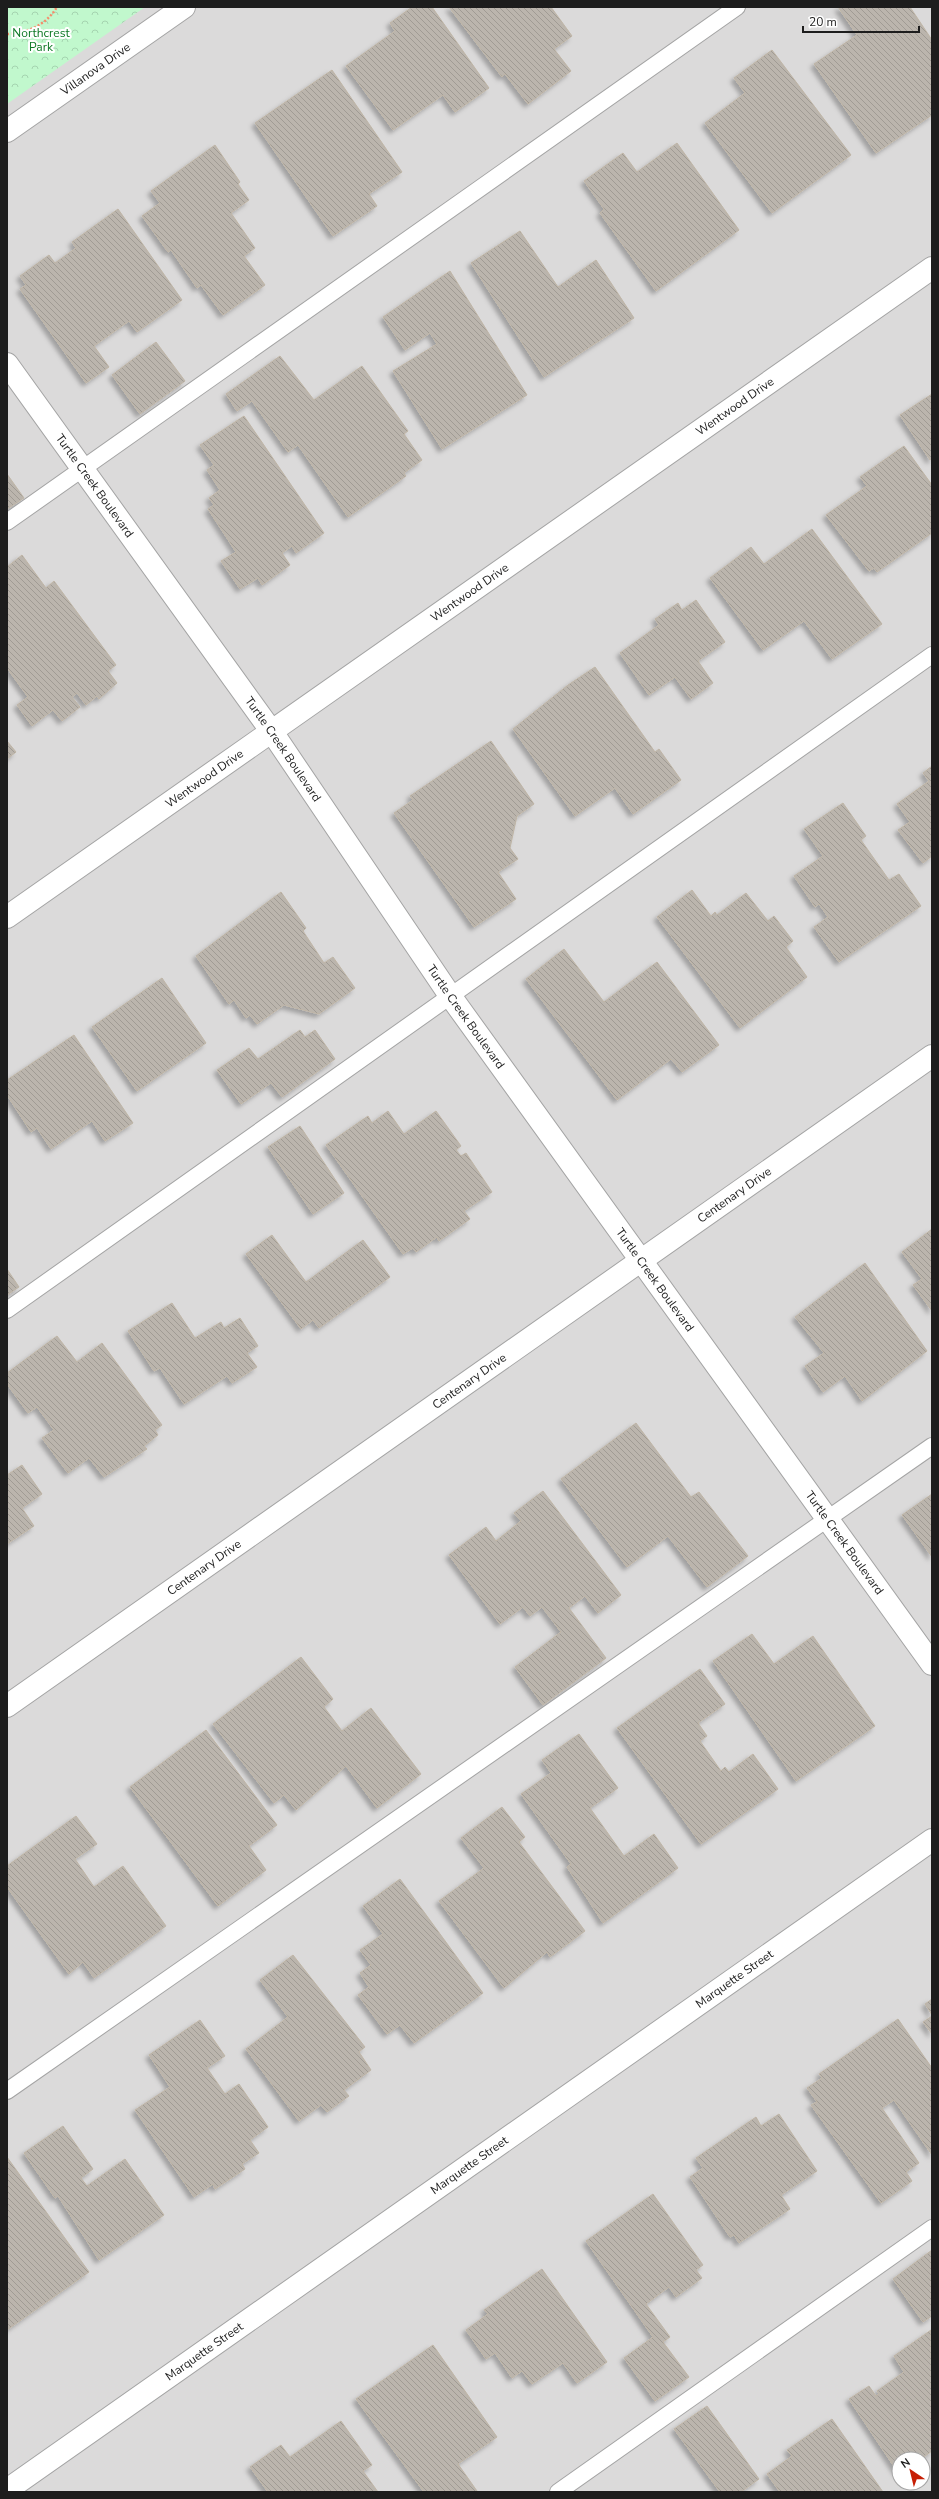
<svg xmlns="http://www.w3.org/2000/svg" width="939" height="2499" font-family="'Nunito Sans',sans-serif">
  <defs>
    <pattern id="park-crowns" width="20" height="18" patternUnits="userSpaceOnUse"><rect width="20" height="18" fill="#c1f8cd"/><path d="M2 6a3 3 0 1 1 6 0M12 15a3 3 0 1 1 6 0" fill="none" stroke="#a5d4b0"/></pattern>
    <pattern id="building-back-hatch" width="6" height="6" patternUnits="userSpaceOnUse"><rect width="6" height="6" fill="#bbb5ad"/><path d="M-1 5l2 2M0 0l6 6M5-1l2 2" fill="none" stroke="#a09b94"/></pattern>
    <filter id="shadow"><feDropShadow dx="-3.5" dy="3.5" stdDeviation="2" flood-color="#0004"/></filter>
  </defs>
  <rect width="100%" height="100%" fill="#eeece3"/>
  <path fill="#dbdada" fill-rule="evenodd" d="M7,7H932V2492H7ZM899,2459H923V2483H899Z"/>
  <path fill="url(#park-crowns)" d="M7,7H145L7,104Z"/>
  <g fill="url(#building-back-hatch)" stroke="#bfb5a6" filter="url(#shadow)">
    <path d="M412,7H432L489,88L455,112L443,95L393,130L346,66L395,31L390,23Z"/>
    <path d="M449,7H551L572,36L554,49L571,71L528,104L505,74L502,77Z"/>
    <path d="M838,7H910L932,40V115L876,153L814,64L857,35Z"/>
    <path d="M772,50L851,155L772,213L705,123L745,93L734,78Z"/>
    <path d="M332,70L402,172L369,194L377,206L333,236L255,123Z"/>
    <path d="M677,143L739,230L656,291L600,213L604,209L584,181L623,153L637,172Z"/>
    <path d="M215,145L240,182L238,184L249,200L231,213L255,248L244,256L265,285L223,315L201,285L197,288L171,250L168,252L142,216L160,203L151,191Z"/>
    <path d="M118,209L182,300L137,332L129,321L94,346L109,367L86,383L20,289L26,285L20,276L49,255L55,263L76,248L72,242Z"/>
    <path d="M520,231L558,287L596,260L634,318L544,377L471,263Z"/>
    <path d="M450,271L527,395L442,449L393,371L437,344L430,333L405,350L383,317Z"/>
    <path d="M156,342L185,381L140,414L112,375Z"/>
    <path d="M280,356L314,400L362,366L408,431L404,434L422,460L404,473L406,476L348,517L298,445L288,452L252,401L237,411L226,394Z"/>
    <path d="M932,394V459L930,460L900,415Z"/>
    <path d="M244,416L324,533L296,553L292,546L282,553L290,565L262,585L258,578L240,589L221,561L236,552L208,509L214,505L209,498L220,490L207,470L214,465L200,445Z"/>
    <path d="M904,446L932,485V533L877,572L874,568L869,571L826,515L867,486L860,477Z"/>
    <path d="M7,474L24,498L7,509Z"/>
    <path d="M812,529L882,624L832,659L804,621L763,650L710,578L751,547L764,564Z"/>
    <path d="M22,555L46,588L54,581L116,665L108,671L117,683L99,699L97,696L86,705L77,693L72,697L80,707L62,721L53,710L32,726L17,705L28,697L7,668V567Z"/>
    <path d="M696,600L725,642L698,661L713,683L691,699L675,677L649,695L620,653L659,625L655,619L678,603L682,610Z"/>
    <path d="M595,667L655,752L659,749L681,780L633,814L615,788L575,816L513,729L568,685Z"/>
    <path d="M7,741L16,752L7,759Z"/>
    <path d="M491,741L534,804L517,816L510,848L518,859L498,872L516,899L474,927L394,813L413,800L410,796Z"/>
    <path d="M932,766V856L923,863L898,830L910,822L897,804L929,781L923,773Z"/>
    <path d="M843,803L866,836L861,840L889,880L899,874L921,906L839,962L814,927L828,917L819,904L815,907L794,876L823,856L804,829Z"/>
    <path d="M692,890L711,916L715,912L717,915L746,893L768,921L774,916L793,941L786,947L807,977L740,1028L657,917Z"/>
    <path d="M281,892L306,928L303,931L324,963L333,957L355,988L319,1014L284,1005L257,1024L250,1015L246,1018L234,1000L229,1004L196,956Z"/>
    <path d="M564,949L604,1002L657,962L719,1045L682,1072L671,1059L617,1100L526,979Z"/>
    <path d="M162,978L206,1043L137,1091L92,1027Z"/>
    <path d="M300,1030L305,1037L315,1030L335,1059L282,1097L271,1083L241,1104L217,1070L249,1048L258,1059Z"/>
    <path d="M74,1035L133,1123L105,1141L92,1121L51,1149L37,1128L31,1132L7,1095V1080Z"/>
    <path d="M388,1111L404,1134L436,1111L461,1146L456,1150L461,1156L466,1153L492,1192L464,1211L470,1219L439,1241L437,1237L416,1252L413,1248L403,1254L326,1145L368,1116L372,1123Z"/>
    <path d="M300,1126L344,1193L313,1214L268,1147Z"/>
    <path d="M932,1229V1311L913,1285L922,1279L902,1252Z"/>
    <path d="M272,1235L306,1282L363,1240L390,1277L319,1328L313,1320L301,1329L246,1254Z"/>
    <path d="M865,1263L927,1351L862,1401L845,1376L823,1392L805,1366L824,1353L795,1317Z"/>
    <path d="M7,1269L19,1287L7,1295Z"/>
    <path d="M172,1303L195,1338L221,1322L224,1328L240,1318L258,1346L247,1353L257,1367L232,1383L227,1376L184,1404L160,1368L154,1371L128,1331Z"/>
    <path d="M57,1336L77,1362L102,1343L162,1425L155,1430L158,1435L144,1446L147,1449L104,1477L89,1458L68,1473L42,1438L54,1430L37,1407L28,1413L7,1384V1373Z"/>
    <path d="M636,1423L691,1497L699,1492L748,1556L707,1587L668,1536L627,1567L561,1479Z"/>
    <path d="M22,1465L42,1494L22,1508L34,1526L7,1544V1475Z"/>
    <path d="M543,1491L621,1595L598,1613L585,1596L569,1608L606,1658L543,1705L515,1667L561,1632L542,1607L530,1616L523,1607L500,1624L449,1555L486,1527L496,1541L521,1521L514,1513Z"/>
    <path d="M932,1494V1557L902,1515Z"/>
    <path d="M752,1634L774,1664L813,1636L875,1726L796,1781L713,1661Z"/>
    <path d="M301,1657L333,1699L324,1707L342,1731L371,1708L421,1774L377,1808L346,1766L296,1810L284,1795L274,1803L213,1724Z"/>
    <path d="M700,1669L725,1704L698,1723L707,1736L700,1741L721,1771L725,1767L729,1772L753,1754L778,1789L701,1844L617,1728Z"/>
    <path d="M206,1730L277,1825L249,1846L266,1870L218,1906L130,1787Z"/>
    <path d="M579,1734L618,1788L590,1808L624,1856L654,1834L678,1868L603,1923L567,1867L571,1864L521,1794L551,1773L542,1760Z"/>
    <path d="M502,1807L525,1837L519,1842L585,1931L550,1957L547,1952L504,1988L439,1901L484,1868L461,1838Z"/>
    <path d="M76,1816L97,1844L75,1859L94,1887L123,1866L166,1926L94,1978L83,1962L69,1974L7,1887V1866Z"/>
    <path d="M400,1879L483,1993L414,2043L400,2025L387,2034L358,1995L369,1987L360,1973L371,1965L360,1950L383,1934L363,1906Z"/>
    <path d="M293,1955L365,2047L359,2052L371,2070L344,2090L349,2096L327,2112L321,2105L299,2121L246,2049L288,2017L260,1980Z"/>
    <path d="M932,1999V2015L925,2004Z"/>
    <path d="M932,2016V2034L923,2022Z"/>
    <path d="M898,2019L932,2068V2155L894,2100L882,2108L919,2163L906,2172L912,2181L881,2203L811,2105L817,2102L807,2088L822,2078L819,2074Z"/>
    <path d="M200,2020L225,2056L207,2068L225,2094L239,2084L268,2127L250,2140L259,2153L242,2164L245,2169L215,2189L213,2184L194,2197L135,2110L170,2087L149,2055Z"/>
    <path d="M779,2114L817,2171L781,2195L790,2209L739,2243L734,2235L730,2237L690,2177L703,2168L696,2158L756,2117L761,2126Z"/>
    <path d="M63,2126L93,2169L81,2178L87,2186L125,2159L164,2215L99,2260L58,2196L55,2198L24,2153Z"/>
    <path d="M7,2157L89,2272L7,2330Z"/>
    <path d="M653,2194L703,2265L696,2270L702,2278L676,2297L669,2287L646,2304L670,2337L663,2342L689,2377L655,2401L624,2358L653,2337L586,2241Z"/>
    <path d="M932,2250V2316L923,2322L893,2279Z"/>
    <path d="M542,2269L607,2362L577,2383L563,2363L532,2384L522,2371L512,2378L495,2353L486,2359L466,2330L488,2314L484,2310Z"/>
    <path d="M931,2330L932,2451L921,2459H899V2474L849,2399L869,2386L876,2396L879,2394L877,2391L904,2372L894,2356Z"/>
    <path d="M433,2345L497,2437L458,2464L477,2491L475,2492H424L356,2399Z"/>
    <path d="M707,2406L759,2479L741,2492H720L674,2429Z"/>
    <path d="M832,2419L883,2492H780L767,2474L792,2456L787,2450Z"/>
    <path d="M341,2421L372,2465L363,2471L378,2492H268L250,2467L281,2445L290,2457Z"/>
  </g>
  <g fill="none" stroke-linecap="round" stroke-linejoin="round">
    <g stroke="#a4a4a4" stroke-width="18">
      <g id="lane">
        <path d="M7,522L737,7"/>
        <path d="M7,1310L932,655"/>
        <path d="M7,2091L932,1446"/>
        <path d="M558,2492L932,2228"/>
      </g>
    </g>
    <g stroke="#a4a4a4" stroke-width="24">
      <g id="street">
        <path id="s1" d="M7,131L184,7"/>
        <path id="s2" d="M7,364L272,732L451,997L932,1664"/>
        <path id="s3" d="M7,917L932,268"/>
        <path id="s4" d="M7,1706L932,1056"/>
        <path id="s5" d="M7,2490L932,1840"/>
      </g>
    </g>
    <path stroke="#f68d6c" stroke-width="2.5" stroke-dasharray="2 2" stroke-linecap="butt" d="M7,34C28,33 46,25 57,7"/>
    <use href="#lane" stroke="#fff" stroke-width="16"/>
    <use href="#street" stroke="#fff" stroke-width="22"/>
  </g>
  <g text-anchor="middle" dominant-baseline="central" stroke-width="4" stroke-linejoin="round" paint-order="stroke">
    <g font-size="12" fill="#0e7925" stroke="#fff">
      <text x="41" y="33">Northcrest<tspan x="41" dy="14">Park</tspan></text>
    </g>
    <g font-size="12" fill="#1d1d1d" stroke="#fff">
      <text stroke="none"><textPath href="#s1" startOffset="108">Villanova Drive</textPath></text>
      <text stroke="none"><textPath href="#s3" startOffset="889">Wentwood Drive</textPath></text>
      <text stroke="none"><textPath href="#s2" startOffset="150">Turtle Creek Boulevard</textPath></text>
      <text stroke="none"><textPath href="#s3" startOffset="565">Wentwood Drive</textPath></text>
      <text stroke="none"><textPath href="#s2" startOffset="474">Turtle Creek Boulevard</textPath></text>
      <text stroke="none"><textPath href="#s3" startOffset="241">Wentwood Drive</textPath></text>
      <text stroke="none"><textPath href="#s2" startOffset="798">Turtle Creek Boulevard</textPath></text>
      <text stroke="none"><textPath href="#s4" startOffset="889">Centenary Drive</textPath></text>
      <text stroke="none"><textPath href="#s2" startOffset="1122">Turtle Creek Boulevard</textPath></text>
      <text stroke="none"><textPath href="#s4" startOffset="565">Centenary Drive</textPath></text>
      <text stroke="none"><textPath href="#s2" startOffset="1446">Turtle Creek Boulevard</textPath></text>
      <text stroke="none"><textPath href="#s4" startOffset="241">Centenary Drive</textPath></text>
      <text stroke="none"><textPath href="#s5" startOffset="889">Marquette Street</textPath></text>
      <text stroke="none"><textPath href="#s5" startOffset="565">Marquette Street</textPath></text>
      <text stroke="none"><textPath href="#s5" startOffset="241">Marquette Street</textPath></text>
    </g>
  </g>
  <rect width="939" height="2499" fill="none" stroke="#1d1d1d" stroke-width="16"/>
  <g transform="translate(911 2471) rotate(325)"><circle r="19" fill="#ffffff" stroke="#a5a5a5"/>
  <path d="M0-3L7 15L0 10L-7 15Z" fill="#c61f05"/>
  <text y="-6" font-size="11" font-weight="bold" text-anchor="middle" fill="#1d1d1d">N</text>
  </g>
  <path d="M803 26v6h116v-6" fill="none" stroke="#1d1d1d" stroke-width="2"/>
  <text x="809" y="26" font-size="12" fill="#1d1d1d" stroke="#ffffff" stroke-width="3" paint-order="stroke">20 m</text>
</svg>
